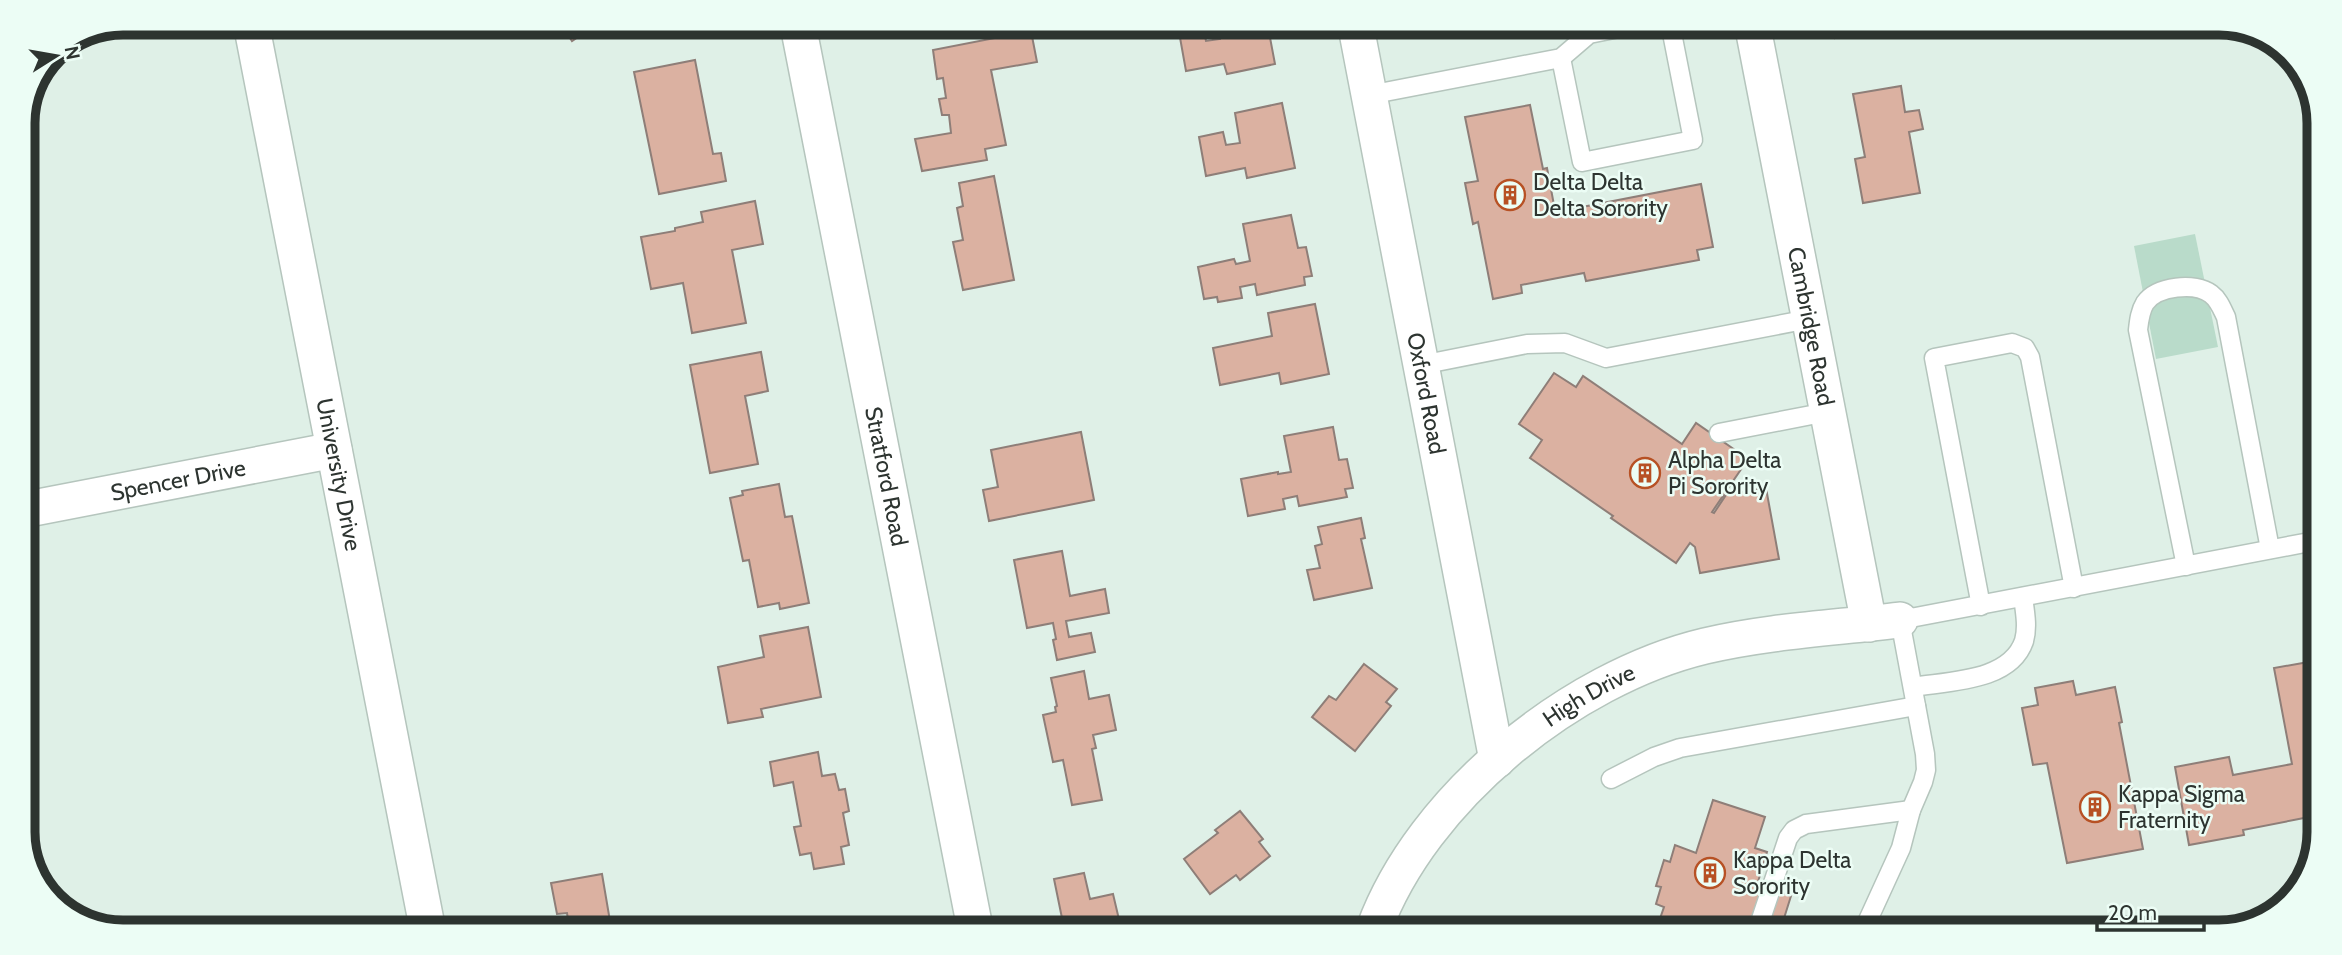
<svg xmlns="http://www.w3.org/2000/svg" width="2342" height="955" font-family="Cabin,sans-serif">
  <rect width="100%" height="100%" fill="#dff0e7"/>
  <path fill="#b9dbca" d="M2195,234L2218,347L2156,359L2134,246Z"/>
  <g fill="#dbb1a1" stroke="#8e7e78" stroke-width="2">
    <path d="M561,24H597L572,41Z"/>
    <path d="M1203,27L1206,41L1220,39L1218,27H1268L1275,64L1227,74L1224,64L1186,71L1179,32Z"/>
    <path d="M1834,29H1882L1835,38Z"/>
    <path d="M1031,31L1037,62L991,70L1006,145L985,149L987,160L922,171L915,139L951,133L949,115H942L939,99L946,98L943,78L937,79L933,50Z"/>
    <path d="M695,60L713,154L721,153L726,181L659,194L634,72Z"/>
    <path d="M1901,86L1905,112L1919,110L1923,129L1909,132L1920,193L1863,203L1855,159L1865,157L1853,94Z"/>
    <path d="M1282,103L1295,168L1247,178L1245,168L1206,176L1199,137L1223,132L1226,145L1240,143L1235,113Z"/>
    <path d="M1530,105L1543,169L1547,168L1554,205L1550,206L1551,213L1701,184L1713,247L1697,250L1699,260L1586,281L1584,273L1521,285L1522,293L1493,299L1478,222L1473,224L1465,183L1478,181L1465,117Z"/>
    <path d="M994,176L1014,280L963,290L953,242L963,240L957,208L963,206L959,183Z"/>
    <path d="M755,201L763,244L732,250L746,323L692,333L683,283L651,289L641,237L675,231V228L703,222L701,212Z"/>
    <path d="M1291,215L1298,248L1306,247L1312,276L1304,277L1305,285L1257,295L1255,284L1240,287L1242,298L1218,302L1217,297L1204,299L1198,267L1234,259L1236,264L1250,261L1243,224Z"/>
    <path d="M1315,304L1329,374L1281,384L1279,373L1220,385L1213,348L1272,336L1268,313Z"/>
    <path d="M761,352L768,391L745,396L758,464L710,473L690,365Z"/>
    <path d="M1554,373L1576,387L1583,376L1682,444L1696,423L1748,459L1712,512L1714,513L1726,495L1766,488L1779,559L1700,573L1695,547L1690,543L1676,563L1611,518L1613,516L1530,458L1542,440L1519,424Z"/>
    <path d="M1333,427L1339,460L1347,459L1353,488L1345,489L1347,497L1299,506L1297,496L1283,499L1285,509L1248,516L1241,479L1278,472V474L1291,472L1284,436Z"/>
    <path d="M1081,432L1094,500L989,521L983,490L998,487L991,450Z"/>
    <path d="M779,484L785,517L792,516L809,603L780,609L779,603L758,607L749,560L743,561L730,498L743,495L742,491Z"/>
    <path d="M1361,518L1365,538L1361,539L1372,588L1314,600L1307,570L1320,568L1315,546L1322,544L1318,527Z"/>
    <path d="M1062,551L1070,596L1105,589L1109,613L1066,621L1069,637L1091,633L1095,652L1057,660L1053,640L1056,639L1053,623L1027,628L1014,560Z"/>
    <path d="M808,627L821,697L761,709L763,717L728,723L718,667L764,657L760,636Z"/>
    <path d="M2314,661L2312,845L2308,822H2304V818L2243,830L2244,835L2189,845L2175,767L2229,757L2233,775L2292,764L2274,668Z"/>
    <path d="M1364,664L1397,689L1386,702L1391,706L1355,751L1312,717L1329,696L1336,700Z"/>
    <path d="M1084,671L1089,699L1109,695L1116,730L1093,735L1096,748L1092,749L1102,800L1072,805L1063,760L1053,762L1043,715L1056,712L1055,707L1057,706L1051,678Z"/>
    <path d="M2073,681L2076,695L2115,687L2122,722L2119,723L2143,849L2067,863L2047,763L2033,765L2022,708L2038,705L2035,688Z"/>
    <path d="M818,752L822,776L835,774L839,790L845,789L849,811L843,813L849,845L841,847L844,864L814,869L811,853L800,855L794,827L801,826L793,782L774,786L770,762Z"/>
    <path d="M1713,800L1765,817L1755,848L1767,852L1757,885L1791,896L1780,931H1746L1739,928L1738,931L1656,930L1664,907L1656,904L1661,887L1656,886L1664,860L1670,862L1675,845L1696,853Z"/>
    <path d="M1240,811L1263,839L1259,842L1270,856L1240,880L1236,875L1210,894L1184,859L1218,833L1215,830Z"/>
    <path d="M1084,873L1090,899L1113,894L1121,928H1058L1057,926L1063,923L1054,879Z"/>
    <path d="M602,874L611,927L569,926L567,913L557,914L551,883Z"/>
  </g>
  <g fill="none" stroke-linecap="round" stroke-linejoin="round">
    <g stroke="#b5c5bd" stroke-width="21">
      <g id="service">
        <path d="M1561,58L1582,162L1693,140L1671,28"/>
        <path d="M1369,95L1561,58L1589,34L1619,28"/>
        <path d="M1421,365L1527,344L1565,343L1606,358L1809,319"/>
        <path d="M1719,433L1827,412"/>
        <path d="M2186,566L2138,330C2139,321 2140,311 2145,303C2157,286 2195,282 2211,294C2219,300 2222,309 2226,317L2270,549"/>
        <path d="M1981,606L1934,358L2012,343L2025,348L2030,357L2074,588"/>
        <path d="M1913,687C1948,681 2010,682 2024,641C2028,627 2025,612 2023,597"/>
        <path d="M1611,779L1654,757L1680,748L1916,706"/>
        <path d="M1757,931L1788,838L1794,830L1806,824L1911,810"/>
        <path d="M1863,931L1901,848L1911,810L1923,782L1926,770L1925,754L1900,620L2315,541"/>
      </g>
    </g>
    <g stroke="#b5c5bd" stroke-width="38">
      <g id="minor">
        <path id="s1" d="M251,23L427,926"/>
        <path id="s2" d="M798,25L975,928"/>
        <path id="s3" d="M1356,27L1497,760"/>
        <path id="s4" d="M1753,28L1869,624"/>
        <path id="s5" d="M23,510L334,450"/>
        <path id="s6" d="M1374,929C1422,798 1571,678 1705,646C1769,631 1835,628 1900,620"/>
      </g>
    </g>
    <use href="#service" stroke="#fff" stroke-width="18"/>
    <use href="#minor" stroke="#fff" stroke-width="35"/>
  </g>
  <defs>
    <g id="building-ring" transform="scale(1.575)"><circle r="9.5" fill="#ecfdf5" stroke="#b75124" stroke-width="1.5"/><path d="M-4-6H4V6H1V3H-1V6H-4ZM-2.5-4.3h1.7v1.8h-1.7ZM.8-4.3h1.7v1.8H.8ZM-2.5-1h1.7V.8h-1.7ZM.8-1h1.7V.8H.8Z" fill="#b75124"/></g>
  </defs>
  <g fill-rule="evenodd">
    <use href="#building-ring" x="1510" y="195"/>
    <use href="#building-ring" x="1645" y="473"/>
    <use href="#building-ring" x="2095" y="807"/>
    <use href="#building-ring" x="1710" y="873"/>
  </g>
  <g text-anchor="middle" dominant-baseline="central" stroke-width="5" stroke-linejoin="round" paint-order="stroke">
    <g font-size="23" fill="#2d3430" stroke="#ecfdf5" text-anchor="start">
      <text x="1533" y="182">Delta Delta<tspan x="1533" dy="26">Delta Sorority</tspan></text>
      <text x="1668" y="460">Alpha Delta<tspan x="1668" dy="26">Pi Sorority</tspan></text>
      <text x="2118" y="794">Kappa Sigma<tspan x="2118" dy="26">Fraternity</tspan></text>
      <text x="1733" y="860">Kappa Delta<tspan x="1733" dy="26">Sorority</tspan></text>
    </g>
    <g font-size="23" fill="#2d3430" stroke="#ecfdf5">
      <text stroke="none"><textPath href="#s4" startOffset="304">Cambridge Road</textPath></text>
      <text stroke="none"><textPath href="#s3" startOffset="373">Oxford Road</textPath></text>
      <text stroke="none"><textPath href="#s1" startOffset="460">University Drive</textPath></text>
      <text stroke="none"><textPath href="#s2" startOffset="460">Stratford Road</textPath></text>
      <text stroke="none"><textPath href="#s5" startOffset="158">Spencer Drive</textPath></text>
      <text stroke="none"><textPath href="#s6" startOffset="324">High Drive</textPath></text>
    </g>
  </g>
  <path d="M0 0H2342V955H0ZM123 35H2219A88 88 0 0 1 2307 123V832A88 88 0 0 1 2219 920H123A88 88 0 0 1 35 832V123A88 88 0 0 1 123 35Z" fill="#ecfdf5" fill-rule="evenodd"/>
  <path fill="none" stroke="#2d3430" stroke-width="9" d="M123 35H2219A88 88 0 0 1 2307 123V832A88 88 0 0 1 2219 920H123A88 88 0 0 1 35 832V123A88 88 0 0 1 123 35Z"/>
  <g transform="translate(56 56) rotate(79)" stroke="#ecfdf5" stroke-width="5" paint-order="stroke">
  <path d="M0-5L12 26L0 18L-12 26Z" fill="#2d3430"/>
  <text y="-10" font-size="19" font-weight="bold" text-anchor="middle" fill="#2d3430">N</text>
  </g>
  <path d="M2097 920v10h107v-10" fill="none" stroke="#2d3430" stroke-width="3.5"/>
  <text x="2108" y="920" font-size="21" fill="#2d3430" stroke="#ecfdf5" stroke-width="5" paint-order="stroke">20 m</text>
</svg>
